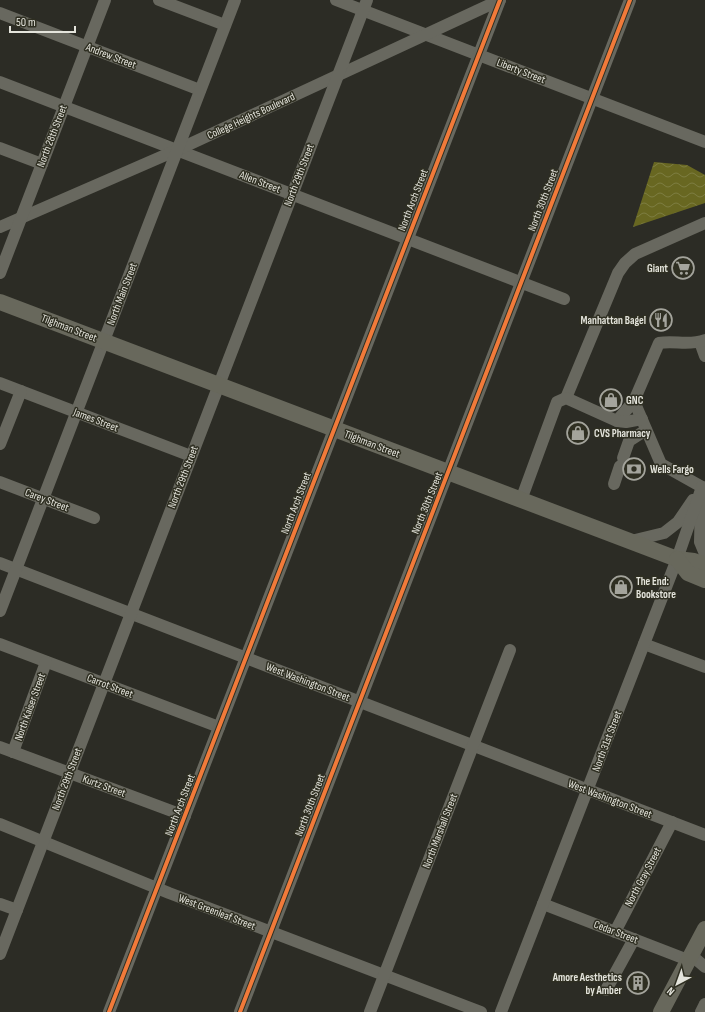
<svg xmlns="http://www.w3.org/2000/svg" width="705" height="1012" font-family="'Sofia Sans Condensed',sans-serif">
  <defs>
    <pattern id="water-waves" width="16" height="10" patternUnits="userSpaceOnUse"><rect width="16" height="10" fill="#686721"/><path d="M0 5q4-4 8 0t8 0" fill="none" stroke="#7d7d41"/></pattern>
  </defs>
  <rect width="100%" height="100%" fill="#2c2c25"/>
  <path fill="url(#water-waves)" d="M654,162L687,165L705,175V203L633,227Z"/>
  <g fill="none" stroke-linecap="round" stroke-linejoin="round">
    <g stroke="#68685f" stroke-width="12">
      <path d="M159,0L225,25"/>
      <path d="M336,0L705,142"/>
      <path d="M0,13L200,90"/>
      <path d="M0,82L564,299"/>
      <path d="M0,148L42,164"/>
      <path d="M0,227L177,150L500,0"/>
      <path d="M0,273L105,0"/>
      <path d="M700,342L705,356"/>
      <path d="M0,383L191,456"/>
      <path d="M566,398L618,273L625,263L635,254L705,223"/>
      <path d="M617,421L634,401"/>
      <path d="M0,444L21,391"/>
      <path d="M623,458L629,441L646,430"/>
      <path d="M0,482L94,518"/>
      <path d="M614,484L620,466"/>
      <path d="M702,487L661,464L634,401L659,343C674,340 689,346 705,340"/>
      <path d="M521,500L557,402L566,398L617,421L626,422L642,419"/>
      <path d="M701,501L700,542L705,554"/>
      <path d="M631,541L664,533L678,522L693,500"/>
      <path d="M0,563L705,835"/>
      <path d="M0,611L235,0"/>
      <path d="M0,644L219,727"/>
      <path d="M644,644L705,667"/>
      <path d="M0,747L185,816"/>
      <path d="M13,752L46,662"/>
      <path d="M0,824L169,893L481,1012"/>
      <path d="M0,904L17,910"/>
      <path d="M543,904L688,960"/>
      <path d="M615,932L672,822"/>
      <path d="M0,954L367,0"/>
      <path d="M691,955L705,967"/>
      <path d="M606,990L634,939"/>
      <path d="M109,1012L500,0"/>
      <path d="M240,1012L630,0"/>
      <path d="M370,1012L510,650"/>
      <path d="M501,1012L677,559L702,487"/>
      <path d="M701,1012L705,1004"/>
    </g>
    <g stroke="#68685c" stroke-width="16">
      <path d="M0,302L677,559L694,561L705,565"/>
      <path d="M677,559L688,573L705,580"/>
      <path d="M661,1012L705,929"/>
    </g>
    <g stroke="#2f2f22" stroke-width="6">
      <g id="cycleway">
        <path d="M109,1012L500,0"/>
        <path d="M240,1012L630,0"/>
      </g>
    </g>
    <use href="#cycleway" stroke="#f17a3a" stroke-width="4"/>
  </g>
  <defs>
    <g id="supermarket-ring" transform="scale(1.15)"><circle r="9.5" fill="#2f2f22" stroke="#a4a49c" stroke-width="1.5"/><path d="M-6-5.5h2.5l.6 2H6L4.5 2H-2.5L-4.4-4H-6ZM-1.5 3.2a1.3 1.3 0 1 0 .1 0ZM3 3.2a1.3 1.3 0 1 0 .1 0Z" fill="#a4a49c"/></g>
    <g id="restaurant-ring" transform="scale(1.15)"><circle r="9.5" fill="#2f2f22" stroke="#a4a49c" stroke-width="1.5"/><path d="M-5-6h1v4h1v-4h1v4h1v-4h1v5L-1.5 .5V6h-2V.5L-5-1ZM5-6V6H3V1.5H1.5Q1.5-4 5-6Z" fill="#a4a49c"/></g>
    <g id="shop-ring" transform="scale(1.15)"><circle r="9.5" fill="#2f2f22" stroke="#a4a49c" stroke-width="1.5"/><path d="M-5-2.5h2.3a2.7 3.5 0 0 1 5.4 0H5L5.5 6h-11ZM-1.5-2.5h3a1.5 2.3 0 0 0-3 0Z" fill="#a4a49c"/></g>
    <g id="bank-ring" transform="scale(1.15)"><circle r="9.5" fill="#2f2f22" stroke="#a4a49c" stroke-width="1.5"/><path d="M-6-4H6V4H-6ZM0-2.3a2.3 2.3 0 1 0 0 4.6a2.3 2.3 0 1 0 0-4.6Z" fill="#a4a49c"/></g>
    <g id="building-ring" transform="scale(1.15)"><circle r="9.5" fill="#2f2f22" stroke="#a4a49c" stroke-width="1.5"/><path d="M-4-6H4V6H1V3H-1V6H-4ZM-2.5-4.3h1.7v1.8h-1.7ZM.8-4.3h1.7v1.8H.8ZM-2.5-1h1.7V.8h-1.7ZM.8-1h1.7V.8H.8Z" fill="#a4a49c"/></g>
  </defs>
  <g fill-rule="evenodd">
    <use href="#supermarket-ring" x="683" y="268"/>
    <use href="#restaurant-ring" x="661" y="320"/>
    <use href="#shop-ring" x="611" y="400"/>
    <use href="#shop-ring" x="578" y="433"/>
    <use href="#bank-ring" x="634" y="469"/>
    <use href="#shop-ring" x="621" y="587"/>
    <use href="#building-ring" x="638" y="983"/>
  </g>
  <g text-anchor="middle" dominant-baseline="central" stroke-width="3" stroke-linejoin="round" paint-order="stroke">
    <g font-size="11" fill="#e4e4dc" stroke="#2f2f22">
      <text transform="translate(111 56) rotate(21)">Andrew Street</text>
      <text transform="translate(521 71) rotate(21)">Liberty Street</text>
      <text transform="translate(251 116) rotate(-25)">College Heights Boulevard</text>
      <text transform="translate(52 136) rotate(-69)">North 28th Street</text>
      <text transform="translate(299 175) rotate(-69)">North 29th Street</text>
      <text transform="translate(260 182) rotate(21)">Allen Street</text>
      <text transform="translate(413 200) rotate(-69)">North Arch Street</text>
      <text transform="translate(543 200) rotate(-69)">North 30th Street</text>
      <text transform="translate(122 294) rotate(-69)">North Main Street</text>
      <text transform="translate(69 328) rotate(21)">Tilghman Street</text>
      <text transform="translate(96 420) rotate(21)">James Street</text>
      <text transform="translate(372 444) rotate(21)">Tilghman Street</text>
      <text transform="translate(183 477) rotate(-69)">North 29th Street</text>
      <text transform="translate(47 500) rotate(21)">Carey Street</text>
      <text transform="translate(296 503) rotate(-69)">North Arch Street</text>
      <text transform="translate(427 503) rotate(-68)">North 30th Street</text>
      <text transform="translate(308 682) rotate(21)">West Washington Street</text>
      <text transform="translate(110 686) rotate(21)">Carrot Street</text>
      <text transform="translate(30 707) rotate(-70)">North Kaiser Street</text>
      <text transform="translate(607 741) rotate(-69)">North 31st Street</text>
      <text transform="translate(67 779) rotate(-69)">North 29th Street</text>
      <text transform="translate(104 786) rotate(20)">Kurtz Street</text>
      <text transform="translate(610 799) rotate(21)">West Washington Street</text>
      <text transform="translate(180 805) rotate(-69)">North Arch Street</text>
      <text transform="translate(310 805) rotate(-69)">North 30th Street</text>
      <text transform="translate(440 831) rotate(-69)">North Marshall Street</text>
      <text transform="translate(643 877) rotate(-62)">North Gray Street</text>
      <text transform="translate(217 912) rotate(21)">West Greenleaf Street</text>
      <text transform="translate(616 932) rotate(21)">Cedar Street</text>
    </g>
    <g font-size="11" font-weight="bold" fill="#e4e4dc" stroke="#2f2f22" text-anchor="start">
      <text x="668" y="268" text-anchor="end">Giant</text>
      <text x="646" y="320" text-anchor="end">Manhattan Bagel</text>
      <text x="626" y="400">GNC</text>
      <text x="594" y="433">CVS Pharmacy</text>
      <text x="650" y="469">Wells Fargo</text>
      <text x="636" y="581">The End:<tspan x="636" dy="13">Bookstore</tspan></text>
      <text x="622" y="977" text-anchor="end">Amore Aesthetics<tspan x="622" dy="13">by Amber</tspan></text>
    </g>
  </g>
  <g transform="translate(677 984) rotate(221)" stroke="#2f2f22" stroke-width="3" paint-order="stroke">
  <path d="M0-3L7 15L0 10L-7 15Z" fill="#e4e4dc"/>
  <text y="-6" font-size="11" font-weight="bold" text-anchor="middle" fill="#e4e4dc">N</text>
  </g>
  <path d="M10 26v6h65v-6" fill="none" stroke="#e4e4dc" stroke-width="2"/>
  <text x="16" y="26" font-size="12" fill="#e4e4dc" stroke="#2f2f22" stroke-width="3" paint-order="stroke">50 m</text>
</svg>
